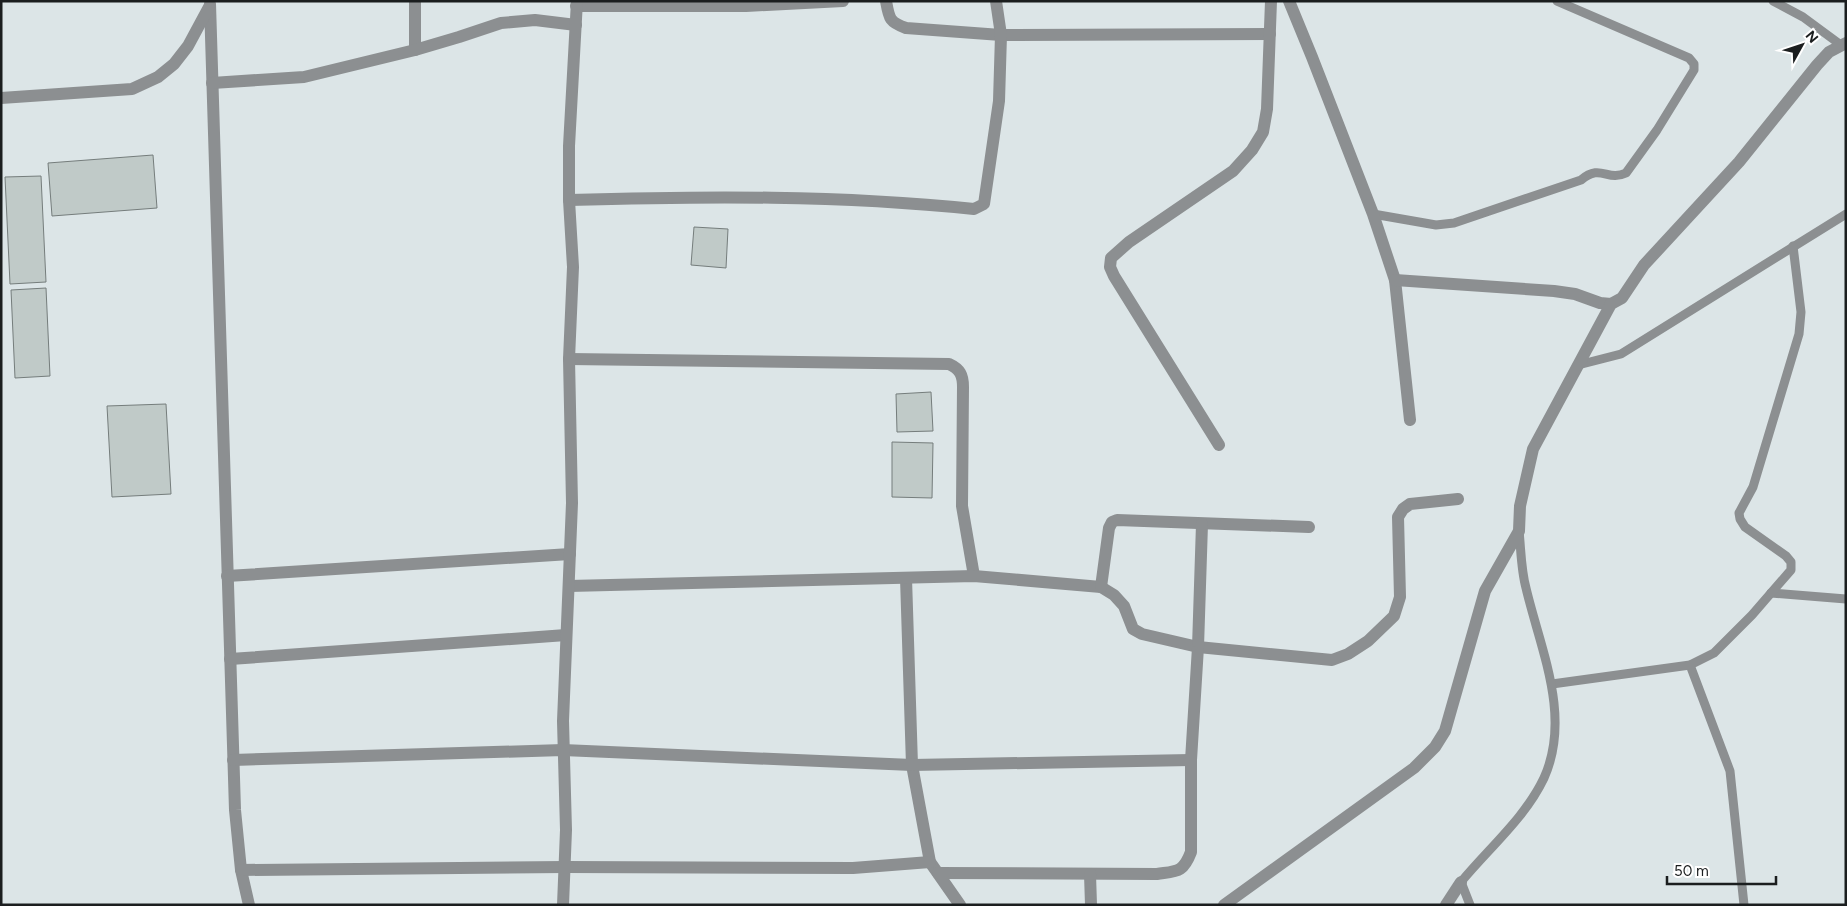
<svg xmlns="http://www.w3.org/2000/svg" width="1847" height="906" font-family="Figtree,sans-serif">
  <rect width="100%" height="100%" fill="#dce5e7"/>
  <g fill="#c0cac8" stroke="#757d7c">
    <path d="M153,155L157,208L52,216L48,163Z"/>
    <path d="M41,176L46,282L10,284L5,177Z"/>
    <path d="M694,227L728,229L726,268L691,265Z"/>
    <path d="M46,288L50,376L15,378L11,290Z"/>
    <path d="M931,392L933,431L897,432L896,394Z"/>
    <path d="M166,404L171,494L112,497L107,406Z"/>
    <path d="M892,442L933,443L932,498L892,497Z"/>
  </g>
  <g fill="none" stroke-linecap="round" stroke-linejoin="round">
    <g stroke="#8c8f91" stroke-width="9">
      <path d="M1773,1L1803,17L1841,45"/>
      <path d="M1373,214L1436,225L1454,223L1581,180C1601,163 1607,182 1626,173L1657,130L1694,70V64L1689,58L1557,1"/>
      <path d="M1578,365L1621,354L1846,214"/>
      <path d="M1771,593L1846,599"/>
      <path d="M1690,665L1730,771L1744,905"/>
      <path d="M1552,684L1690,665L1714,653L1752,615L1791,570V562L1786,556L1745,527L1740,519L1739,513L1753,487L1799,334L1801,312L1793,246"/>
      <path d="M1470,905L1461,882C1489,848 1525,818 1544,778C1572,716 1540,648 1526,588C1521,570 1521,549 1519,531"/>
    </g>
    <g stroke="#8c8f91" stroke-width="12">
      <path d="M415,1V50"/>
      <path d="M886,1C889,18 889,22 906,28L1001,35L1270,34"/>
      <path d="M1289,1L1312,57L1373,214L1395,280L1410,420"/>
      <path d="M210,4L235,810L241,870L249,905"/>
      <path d="M576,6H746L843,1"/>
      <path d="M212,83L304,77L415,50L459,37L501,23L535,20L576,25"/>
      <path d="M1,98L132,89L158,77L174,64L188,46L209,7"/>
      <path d="M569,200C704,196 840,195 974,209L984,204L999,101L1001,35L996,1"/>
      <path d="M1395,280L1554,291L1575,294L1600,303L1611,304"/>
      <path d="M569,359L949,364C960,369 963,375 963,387L962,506L974,576"/>
      <path d="M1219,445L1114,276L1110,267L1111,258L1129,242L1233,171L1252,150L1263,132L1267,109L1271,1"/>
      <path d="M227,576L570,554"/>
      <path d="M906,578L912,765L930,862L960,905"/>
      <path d="M569,586L974,576L1101,587L1114,595L1124,606L1133,629L1142,634L1198,647L1332,660L1348,654L1368,641L1394,616L1400,597L1398,517L1403,509L1410,504L1458,499"/>
      <path d="M1101,587L1109,528L1112,522L1117,520L1309,527"/>
      <path d="M230,659L566,635"/>
      <path d="M233,760L563,750L912,765L1191,760"/>
      <path d="M241,870L565,867L853,868L930,862"/>
      <path d="M938,873L1157,874C1177,871 1183,873 1191,852V760L1198,647L1202,524"/>
      <path d="M1090,874L1091,905"/>
      <path d="M563,905L566,830L563,721L572,503L569,359L573,267L569,200V146L577,1"/>
      <path d="M1224,905L1414,768L1435,747L1445,731L1485,591L1519,531L1520,506L1533,449L1611,304L1622,298L1644,265L1739,162L1817,65L1829,52L1846,43"/>
      <path d="M1446,905L1461,882"/>
    </g>
  </g>
  <rect width="1847" height="906" fill="none" stroke="#1b1e1f" stroke-width="5"/>
  <g transform="translate(1802 45) rotate(50)" stroke="#ffffff" stroke-width="4" paint-order="stroke">
  <path d="M0-4L9 19L0 12L-9 19Z" fill="#1b1e1f"/>
  <text y="-8" font-size="14" font-weight="bold" text-anchor="middle" fill="#1b1e1f">N</text>
  </g>
  <path d="M1667 876v8h109v-8" fill="none" stroke="#1b1e1f" stroke-width="2.5"/>
  <text x="1674" y="876" font-size="15" fill="#1b1e1f" stroke="#ffffff" stroke-width="4" paint-order="stroke">50 m</text>
</svg>
